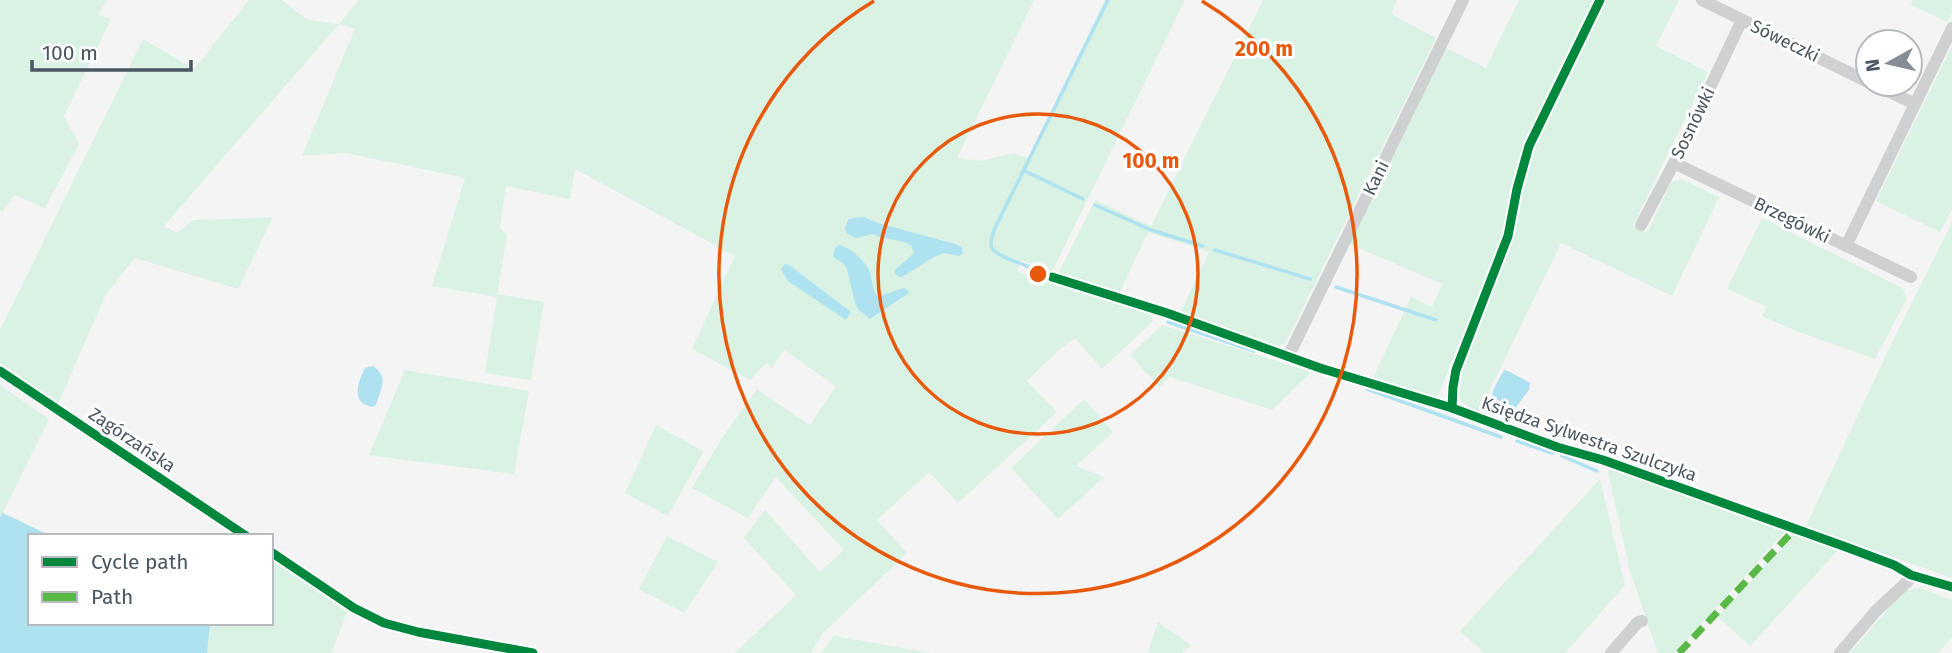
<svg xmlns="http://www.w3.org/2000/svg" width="1952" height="653" font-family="'Fira Sans',sans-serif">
  <rect width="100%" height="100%" fill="#f4f4f4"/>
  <g fill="#d9f2e3">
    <path d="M0,0H107L98,15L111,19L64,116L79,144L45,208L14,195L2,212L0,211Z"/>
    <path d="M249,0H282L306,19L339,24L359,0H1034L957,158L981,161L1014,153L1028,158L1105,0H1185L1052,272L1021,260L1017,271L1151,314L1153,321L1102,369L1075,338L1060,349L1027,381L1057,412L958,503L929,472L877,520L907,553L822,634L811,653H735L796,595L744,538L765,510L820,572L844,550L776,477L748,518L692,488L724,435L757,389L810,425L836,386L784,350L772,368L766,363L750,380L692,349L735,256L575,169L570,199L506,186L500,227L507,236L497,294L544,302L531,380L485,373L497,297L432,286L465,178L346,153L302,156L355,29L339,24L164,226L177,233L194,220L273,217L238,289L135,258L106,294L58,404L0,363V330L143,39L194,69Z"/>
    <path d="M1263,0H1397L1391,14L1436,38L1286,342L1277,347L1182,316V309L1209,252L1148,232L1119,294L1058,274L1095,200L1151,226Z"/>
    <path d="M1519,0H1595L1508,215L1491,268L1437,398L1373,378L1411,297L1432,307L1442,284L1349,244L1446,48L1486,68Z"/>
    <path d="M1605,0H1679L1656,46L1708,72L1633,225L1648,232L1671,182L1682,179L1719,197L1672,296L1561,243L1479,412C1451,399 1458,394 1461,367L1524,173Z"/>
    <path d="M1913,0H1952V12L1947,22L1911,5Z"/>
    <path d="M1952,46V209L1940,232L1876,201Z"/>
    <path d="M1762,218L1902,288L1907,298L1875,359L1799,332L1762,316L1767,307L1727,289Z"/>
    <path d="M1952,222V578L1806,526L1888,351Z"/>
    <path d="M1162,325L1311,372L1272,410L1170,377L1159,387L1130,355Z"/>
    <path d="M405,370L529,391L514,474L369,455Z"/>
    <path d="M0,385L49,419L3,512L51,536H30V623H271V560L349,608L331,653H0Z"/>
    <path d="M1084,399L1113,432L1076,466L1104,477L1058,519L1011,468Z"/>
    <path d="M656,425L701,450L703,452L668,516L625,493Z"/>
    <path d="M1611,468L1786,530L1675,653H1658L1630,571L1608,472Z"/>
    <path d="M1600,479L1625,585L1565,653H1484L1460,631Z"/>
    <path d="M1796,533L1840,548L1750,646L1718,617Z"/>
    <path d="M667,536L718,562L684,613L639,589Z"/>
    <path d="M1919,588L1952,600V637L1938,653H1850L1904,591Z"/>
    <path d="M1158,622L1190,645H1191L1182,653H1148Z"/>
    <path d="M834,636L930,653H821Z"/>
  </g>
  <g fill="#aee2f0">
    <path d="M864,217L878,223L955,244L962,247L963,253L959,256L944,253L934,257L902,277H898L894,271L914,253L911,245C899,239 885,240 873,234L856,238L846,233L845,228L848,220L853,218Z"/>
    <path d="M839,245C848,246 865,261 869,270C873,280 871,288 878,297L903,288L908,290L909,293L870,319L858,309L855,303L847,269L843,263L833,257L835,248Z"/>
    <path d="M785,264L789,265L851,312L846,320L788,281L781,269Z"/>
    <path d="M373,366C390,377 380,390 376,405L373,407C351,404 357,384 365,368Z"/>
    <path d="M1504,370L1508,371L1530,383L1529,390L1513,411C1483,400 1491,394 1504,370Z"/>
    <path d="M2,513L51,536H30V623H210L207,653H0V518Z"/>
  </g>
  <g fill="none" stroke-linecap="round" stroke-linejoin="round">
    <g stroke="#aee2f0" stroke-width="3.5">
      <path d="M1025,171L1083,199"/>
      <path d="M1095,205L1151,230L1203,246"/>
      <path d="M1215,250L1310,279"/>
      <path d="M1029,267C1020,263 996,256 992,248C989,243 993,235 994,230L1108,0"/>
      <path d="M1336,287L1436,320"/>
      <path d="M1168,322L1254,351"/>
      <path d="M1367,389L1501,437"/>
      <path d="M1517,441L1552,453"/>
      <path d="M1562,456L1597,471"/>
    </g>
    <g stroke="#ced0d2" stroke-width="12">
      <path d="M1702,0L1868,82"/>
      <path d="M1873,84L1915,104"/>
      <path d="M1674,163L1911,277"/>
      <path d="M1641,225L1674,163L1742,20"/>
      <path d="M1846,246L1952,28"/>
      <path d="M1052,277L1167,313L1320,368L1452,408L1557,447L1603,460L1846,547L1894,565L1911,575L1952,587"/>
      <path d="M1288,357L1463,0"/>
      <path d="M0,371L246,536"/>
      <path d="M1452,408L1453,387L1456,370L1508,236L1517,189L1529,146L1600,0"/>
      <path d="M271,552L354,608L384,623L418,632L533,653"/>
      <path d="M1611,653L1638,622L1642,621"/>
      <path d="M1840,653L1876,611L1908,581L1911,575"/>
    </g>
    <path stroke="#58b947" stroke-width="7" stroke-dasharray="14 7" stroke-linecap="butt" d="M1679,653L1795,529"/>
    <g stroke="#fff" stroke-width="13">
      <g id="cycleway">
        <path d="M1052,277L1167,313L1320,368L1452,408L1557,447L1603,460L1846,547L1894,565L1911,575L1952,587"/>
        <path d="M0,371L246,536"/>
        <path d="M1452,408L1453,387L1456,370L1508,236L1517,189L1529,146L1600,0"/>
        <path d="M271,552L354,608L384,623L418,632L533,653"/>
      </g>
    </g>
    <use href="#cycleway" stroke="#00873e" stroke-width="9"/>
  </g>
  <g fill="none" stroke="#e8590c" stroke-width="3.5">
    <circle cx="1038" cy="274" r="160"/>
    <path d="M1202 1A319 319 0 1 1 874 1"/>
  </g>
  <g text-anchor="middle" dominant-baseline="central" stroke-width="6" stroke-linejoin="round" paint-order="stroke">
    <g font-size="18" fill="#4a5661" stroke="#fff">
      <text transform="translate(1785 41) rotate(26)">Sóweczki</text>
      <text transform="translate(1693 123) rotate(-64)">Sosnówki</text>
      <text transform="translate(1376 178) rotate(-64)">Kani</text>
      <text transform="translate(1792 220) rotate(26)">Brzegówki</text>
      <text transform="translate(1589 439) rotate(19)">Księdza Sylwestra Szulczyka</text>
      <text transform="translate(132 440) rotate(34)">Zagórzańska</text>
    </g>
  </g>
  <circle cx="1038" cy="274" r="10" fill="#e8590c" stroke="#fff" stroke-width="3.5"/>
  <g font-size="21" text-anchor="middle" font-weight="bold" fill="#e8590c" stroke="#fff" stroke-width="6" stroke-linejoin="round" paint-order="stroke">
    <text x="1264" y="56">200 m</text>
    <text x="1151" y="168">100 m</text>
  </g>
  <rect x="28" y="534" width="245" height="91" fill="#ffffff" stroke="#b7bbc0" stroke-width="2"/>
  <rect x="42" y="557" width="35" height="10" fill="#00873e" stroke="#b7bbc0" stroke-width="2"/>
  <text x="91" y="569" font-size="21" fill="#4a5661">Cycle path</text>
  <rect x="42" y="592" width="35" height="10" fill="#58b947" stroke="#b7bbc0" stroke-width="2"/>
  <text x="91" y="604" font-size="21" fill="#4a5661">Path</text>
  <g transform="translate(1889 63) rotate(262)"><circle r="33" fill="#ffffff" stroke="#b7bbc0" stroke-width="2"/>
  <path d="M0-5L12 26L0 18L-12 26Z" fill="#868d94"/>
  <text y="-10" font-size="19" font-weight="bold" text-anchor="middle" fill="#4a5661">N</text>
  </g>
  <path d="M32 60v10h159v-10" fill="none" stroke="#4a5661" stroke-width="3.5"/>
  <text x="42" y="60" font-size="21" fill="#4a5661" stroke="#ffffff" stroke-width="5" paint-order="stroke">100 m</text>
</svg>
